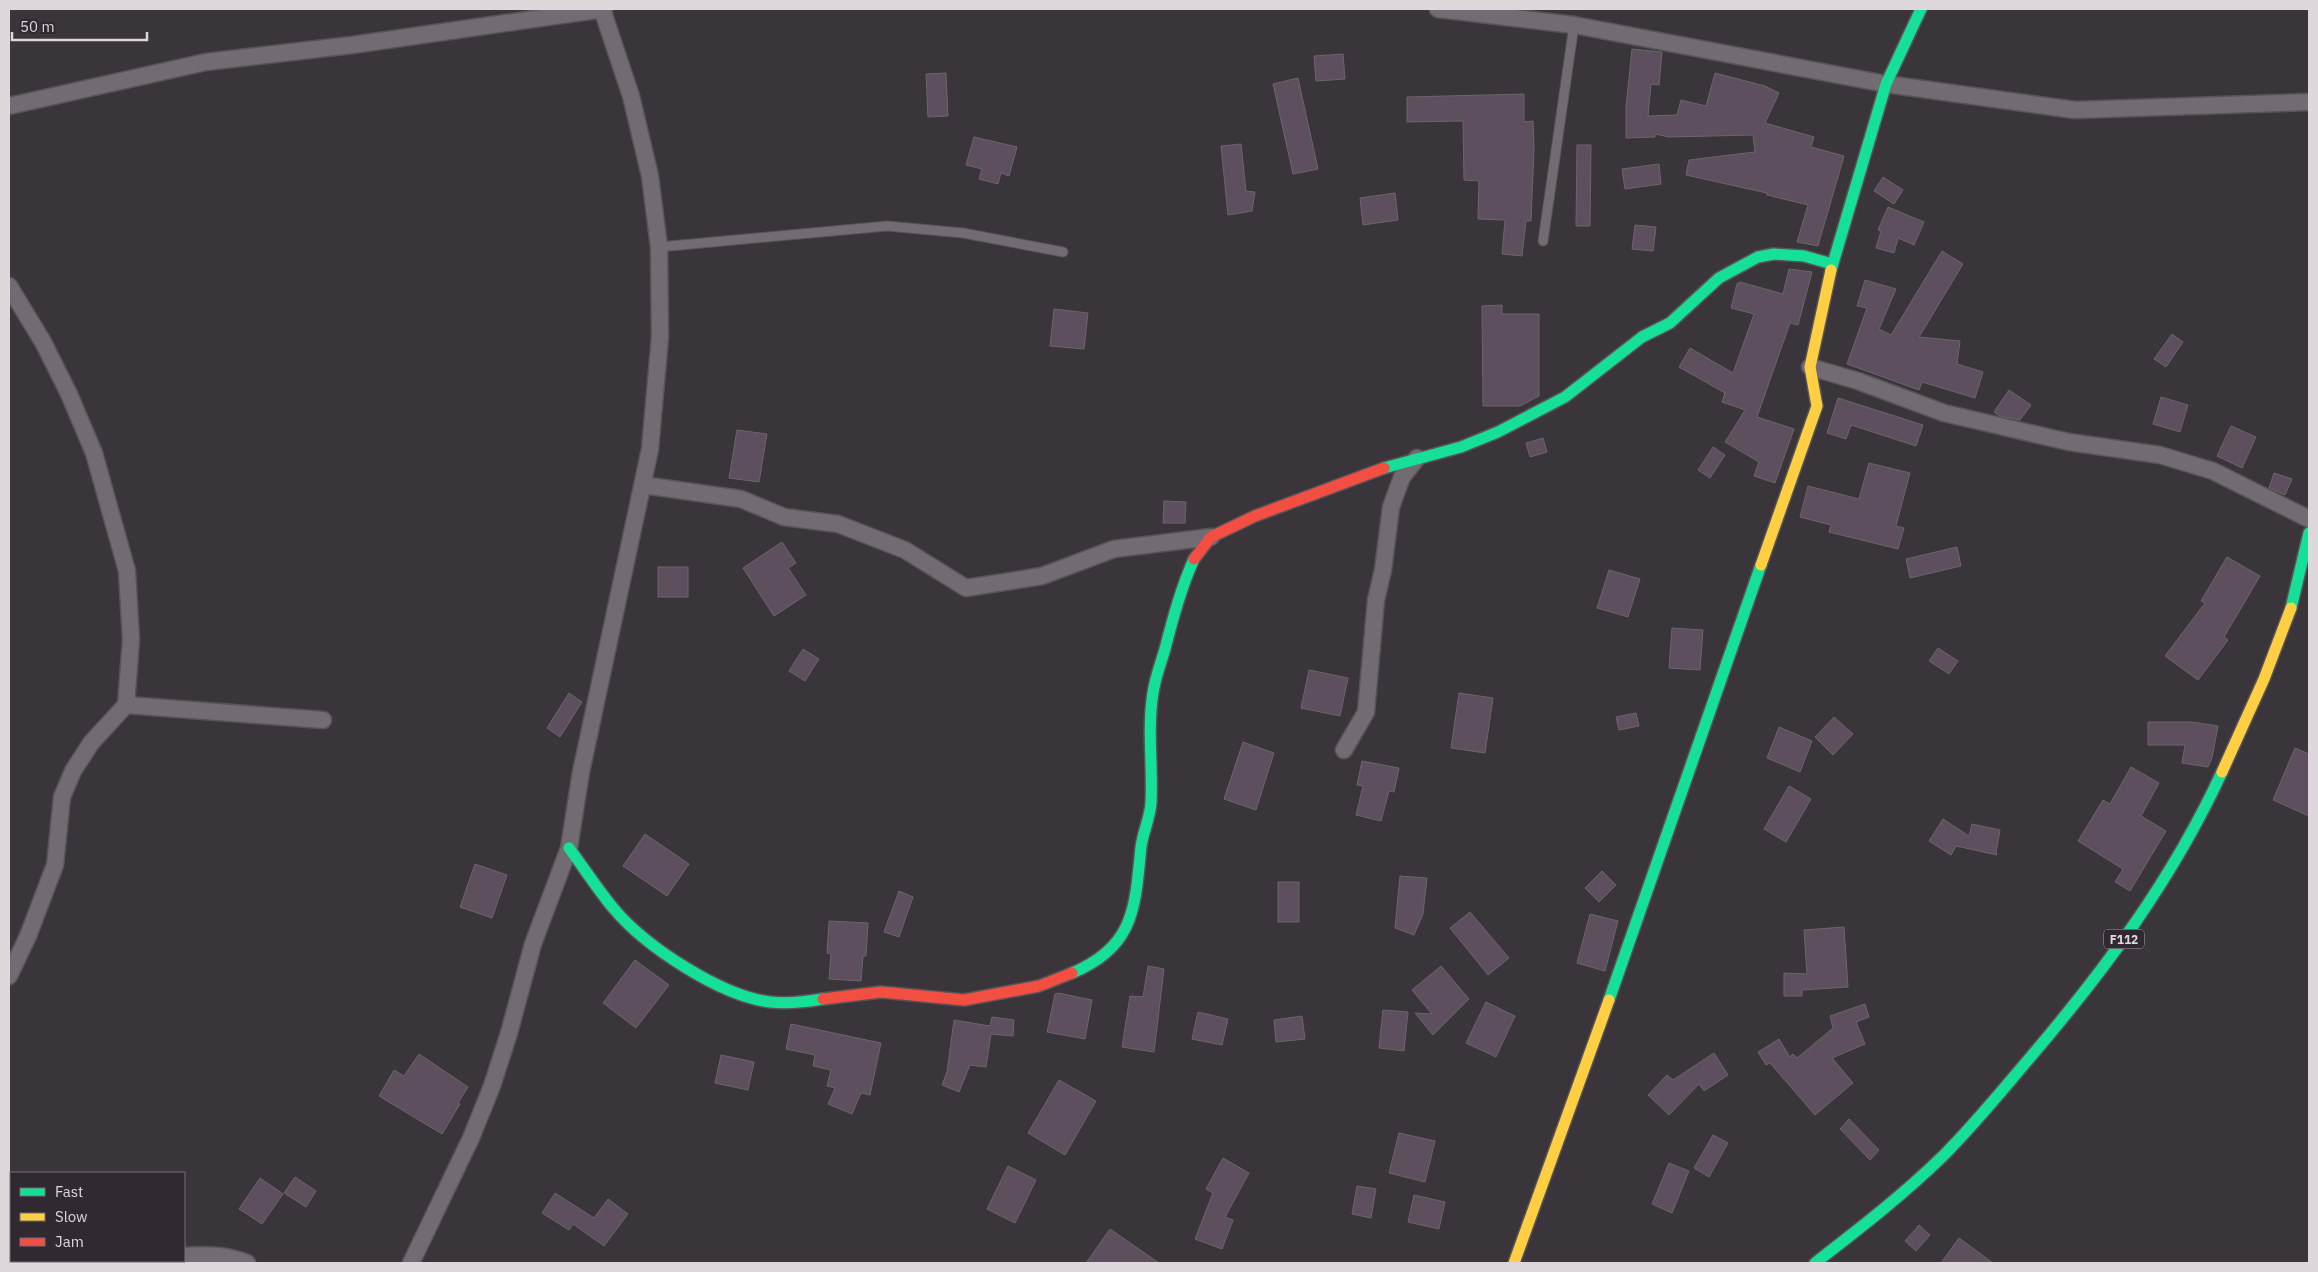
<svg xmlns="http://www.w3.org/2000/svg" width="2318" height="1272" font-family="'IBM Plex Sans',sans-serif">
  <rect width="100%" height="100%" fill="#3a353a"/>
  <g fill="#5d4f5d" stroke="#6a666a">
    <path d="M1632,49L1662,52L1659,85L1651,84L1648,116L1677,115L1681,100L1706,106L1715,73L1765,86L1779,93L1765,123L1814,137L1811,147L1844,156L1818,246L1797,242L1808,205L1767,195V193L1686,175L1689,160L1755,152L1753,135L1669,137L1655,134V137L1626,138V107Z"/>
    <path d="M1343,54L1345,79L1316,81L1314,56Z"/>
    <path d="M946,73L948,116L928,117L926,74Z"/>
    <path d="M1298,78L1318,169L1293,174L1273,84Z"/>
    <path d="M1524,94V122L1533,121L1534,148L1531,221H1526L1522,256L1502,254L1505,220L1478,219L1479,181L1464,180L1463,121L1407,122V97Z"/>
    <path d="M974,137L1017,147L1009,176L1001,173L998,184L979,179L982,169L966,165Z"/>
    <path d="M1241,144L1246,191L1255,192L1252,211L1228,215L1221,146Z"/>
    <path d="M1577,145H1591L1590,226H1576Z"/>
    <path d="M1659,164L1661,184L1625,189L1622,169Z"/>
    <path d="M1883,177L1903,190L1894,204L1874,191Z"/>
    <path d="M1395,193L1398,220L1363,225L1360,198Z"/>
    <path d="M1888,207L1924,222L1914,245L1898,238L1894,253L1876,248L1881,231L1878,230Z"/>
    <path d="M1635,225L1656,227L1653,251L1632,249Z"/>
    <path d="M1942,251L1963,264L1919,337L1960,341L1957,364L1983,372L1975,398L1922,382L1919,390L1847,364L1867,308L1857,306L1865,280L1896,289L1879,329L1891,335Z"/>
    <path d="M1789,269L1812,272L1798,325L1790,323L1757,417L1794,429L1775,483L1754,476L1759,462L1725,442L1745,410L1722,402L1725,393L1679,367L1690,348L1733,373L1754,314L1731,308L1737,284L1740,282L1783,294Z"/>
    <path d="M1502,305V314H1539V396L1520,406H1483L1482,306Z"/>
    <path d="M1054,309L1088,313L1084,349L1050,346Z"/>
    <path d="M2172,334L2183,342L2166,367L2154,359Z"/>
    <path d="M2009,390L2031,405L2020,420L2000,416L1994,412Z"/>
    <path d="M2161,397L2188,405L2180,432L2153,424Z"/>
    <path d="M1838,398L1923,425L1916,446L1851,425L1846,439L1827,433Z"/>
    <path d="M2231,426L2256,437L2242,468L2217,456Z"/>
    <path d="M737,430L767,434L759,482L729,478Z"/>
    <path d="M1543,438L1547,452L1530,457L1526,443Z"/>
    <path d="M1713,447L1725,455L1710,478L1698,470Z"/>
    <path d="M1869,463L1910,473L1896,526L1904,528L1898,549L1829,532L1831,525L1800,517L1808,486L1859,499Z"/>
    <path d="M2274,473L2292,479L2285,495L2269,488Z"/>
    <path d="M1164,501L1186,502L1185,523H1163Z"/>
    <path d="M782,542L796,563L788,568L806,595L774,616L743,568Z"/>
    <path d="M1957,547L1961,566L1910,578L1906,559Z"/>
    <path d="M2227,557L2260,576L2224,637L2228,640L2198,680L2165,656L2205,603L2201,601Z"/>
    <rect x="658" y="567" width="30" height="30"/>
    <path d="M1609,570L1640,579L1628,617L1597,608Z"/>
    <path d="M1672,628L1703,630L1700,670L1669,668Z"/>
    <path d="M1938,648L1958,661L1949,674L1929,661Z"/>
    <path d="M803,649L819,659L805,681L789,671Z"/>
    <path d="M1309,670L1348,678L1340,716L1301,708Z"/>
    <path d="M569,693L582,702L560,737L547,728Z"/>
    <path d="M1459,693L1493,698L1485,753L1451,748Z"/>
    <path d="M1636,713L1639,726L1619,730L1616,717Z"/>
    <path d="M1834,717L1853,734L1833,755L1815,737Z"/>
    <path d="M2148,722H2192L2218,726L2212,758L2208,767L2182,763L2185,745H2148Z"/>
    <path d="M1779,727L1812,741L1800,772L1767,758Z"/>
    <path d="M1243,742L1274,753L1256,810L1224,799Z"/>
    <path d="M2295,748L2309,754V816L2273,800Z"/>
    <path d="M1362,761L1399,768L1394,792L1389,791L1381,821L1356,815L1363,786L1357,785Z"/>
    <path d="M2131,767L2159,783L2141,816L2166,831L2130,891L2115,882L2123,869L2078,841L2103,800L2110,804Z"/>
    <path d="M1789,786L1811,799L1786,842L1764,829Z"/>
    <path d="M1943,819L1969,836L1972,824L2000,830L1996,852L1997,855L1956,846L1951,855L1929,841Z"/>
    <path d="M645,834L689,864L667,896L623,866Z"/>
    <path d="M475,864L507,875L492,918L460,907Z"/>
    <path d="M1602,871L1616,885L1599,902L1585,888Z"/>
    <path d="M1400,876L1427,878L1423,914L1414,935L1395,928Z"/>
    <rect x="1278" y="882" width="21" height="40"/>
    <path d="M899,891L913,897L899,937L884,932Z"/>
    <path d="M1470,912L1509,958L1488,975L1450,928Z"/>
    <path d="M1590,914L1618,921L1605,971L1577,963Z"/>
    <path d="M829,921L868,923L866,956H863L861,981L829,979L831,954L827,953Z"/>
    <path d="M1844,927L1848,987L1802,990V996H1784V973L1807,974L1804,930Z"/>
    <path d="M635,960L669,985L636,1028L603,1003Z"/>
    <path d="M1148,966L1164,969L1154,1052L1122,1047L1130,996L1143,997Z"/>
    <path d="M1441,966L1469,999L1433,1035L1415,1013L1432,1014L1412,990Z"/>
    <path d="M1058,993L1092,1000L1085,1039L1047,1032L1055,994Z"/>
    <path d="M1486,1002L1515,1016L1496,1057L1466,1043Z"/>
    <path d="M1865,1004L1869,1017L1856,1022L1865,1044L1832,1058L1853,1083L1815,1115L1770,1063L1766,1065L1758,1052L1779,1039L1790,1057L1793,1054L1797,1058L1833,1028L1830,1016Z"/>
    <path d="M1383,1010L1408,1012L1404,1051L1379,1048Z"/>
    <path d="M1198,1012L1228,1019L1222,1045L1192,1039Z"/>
    <path d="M1302,1016L1305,1039L1276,1042L1274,1020Z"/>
    <path d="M992,1017L1014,1020L1013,1036L991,1034L986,1067L970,1065L959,1092L942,1085L947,1072L954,1020L990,1026Z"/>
    <path d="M791,1024L881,1043L870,1095L861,1093L852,1114L828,1104L835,1088L827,1086L831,1070L813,1066L815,1055L786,1049Z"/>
    <path d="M1714,1053L1728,1075L1704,1091L1699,1084L1669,1115L1648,1095L1667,1075L1673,1080Z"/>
    <path d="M419,1054L468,1087L458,1103L460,1104L442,1134L379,1096L394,1070L404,1076Z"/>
    <path d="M721,1055L754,1062L748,1090L715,1083Z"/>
    <path d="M1059,1080L1096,1101L1065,1155L1028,1133Z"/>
    <path d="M1849,1119L1879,1150L1870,1160L1840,1129Z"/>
    <path d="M1399,1133L1435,1141L1425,1182L1389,1173Z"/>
    <path d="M1713,1135L1728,1143L1709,1177L1694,1168Z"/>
    <path d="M1223,1158L1249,1173L1225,1217L1233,1220L1222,1249L1195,1239L1213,1193L1206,1189Z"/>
    <path d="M1669,1163L1689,1171L1672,1213L1652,1204Z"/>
    <path d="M1008,1166L1036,1180L1015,1223L987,1209Z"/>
    <path d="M295,1177L316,1191L306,1207L284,1193Z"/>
    <path d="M260,1178L283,1194L262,1224L239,1209Z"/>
    <path d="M1357,1186L1376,1189L1371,1218L1352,1214Z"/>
    <path d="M555,1193L594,1218L608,1199L628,1214L604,1246L573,1224L569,1230L542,1213Z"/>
    <path d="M1414,1195L1445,1202L1439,1229L1408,1222Z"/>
    <path d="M1919,1225L1930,1235L1916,1251L1905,1241Z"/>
    <path d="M1110,1229L1159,1263H1086Z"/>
    <path d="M1959,1238L1993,1263H1941Z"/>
  </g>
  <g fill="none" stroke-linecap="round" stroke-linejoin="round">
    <g stroke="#575357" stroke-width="11">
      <g id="lane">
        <path d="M1543,241L1574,25"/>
        <path d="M659,247L887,226L963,233L1063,252"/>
      </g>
    </g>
    <g stroke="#575357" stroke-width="19">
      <g id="street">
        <path d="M1438,9L1574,25L1886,84L2075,110L2309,102"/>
        <path d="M9,106L206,62L352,45L604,9"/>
        <path d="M9,286L43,342L69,394L94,453L127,571L131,640L126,705L91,743L73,771L62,797L55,865L28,936L9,976"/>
        <path d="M1810,367L1858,381L1944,413L2069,442L2160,455L2213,471L2309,519"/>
        <path d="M643,485L741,499L784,517L838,524L905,550L966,588L1042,576L1114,549L1211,537"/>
        <path d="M126,705L323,720"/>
        <path d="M1344,750L1366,712L1376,600L1383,570L1391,507L1402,477L1417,458"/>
        <path d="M184,1256C207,1254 226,1255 247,1263"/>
        <path d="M139,1263L147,1261"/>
        <path d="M411,1263L471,1138L492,1086L509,1033L533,944L569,848L581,772L650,449L660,337L659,247L650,176L631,96L602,9"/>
      </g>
    </g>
    <g stroke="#575357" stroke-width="14">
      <g id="fast">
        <path d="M1831,270L1886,84L1921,9"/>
        <path d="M1384,468L1461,447L1498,432L1565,397L1642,337L1670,323L1719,278L1758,257L1774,254L1804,256L1832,264"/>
        <path d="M2291,608L2309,533"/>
        <path d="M569,848C584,868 598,890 614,909C646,947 721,996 770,1002C788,1004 805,1002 823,999"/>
        <path d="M1072,973C1135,947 1135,907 1141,847C1143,832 1150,818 1151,803C1153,767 1147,729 1153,693C1155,678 1161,663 1165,649C1173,618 1181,588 1194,559"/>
        <path d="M1609,1000L1761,565"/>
        <path d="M1815,1263C1859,1229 1903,1195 1943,1156C1973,1126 2000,1093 2028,1060C2105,970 2172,880 2222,772"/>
      </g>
    </g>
    <g stroke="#575357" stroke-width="14">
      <g id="slow">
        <path d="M1761,565L1817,406L1810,367L1831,270"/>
        <path d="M2222,772L2264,679L2291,608"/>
        <path d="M1514,1263L1609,1000"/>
      </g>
    </g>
    <g stroke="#575357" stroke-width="14">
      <g id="jam">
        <path d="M1194,559L1211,537L1255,516L1384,468"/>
        <path d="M823,999L881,992L964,1000L1039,986L1072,973"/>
      </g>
    </g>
    <use href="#lane" stroke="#736b73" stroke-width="9"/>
    <use href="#street" stroke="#736b73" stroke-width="16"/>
    <use href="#fast" stroke="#16e098" stroke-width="11"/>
    <use href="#slow" stroke="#ffcf43" stroke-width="11"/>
    <use href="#jam" stroke="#f24e42" stroke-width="11"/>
  </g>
  <g text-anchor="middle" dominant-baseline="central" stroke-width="5" stroke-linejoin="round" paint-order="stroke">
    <rect fill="#312931" stroke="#aaa4a9" stroke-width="1" x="2104" y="929.5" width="40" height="19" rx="4"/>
    <g font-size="12" font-weight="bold" fill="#ded8dd">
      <text x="2124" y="939">F112</text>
    </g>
  </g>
  <rect width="2318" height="1272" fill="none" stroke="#ded8dd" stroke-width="20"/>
  <rect x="10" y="1172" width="175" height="90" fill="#312931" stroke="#766f76"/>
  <rect x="20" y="1188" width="25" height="8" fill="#16e098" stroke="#766f76"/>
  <text x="55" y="1197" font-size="15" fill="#ded8dd">Fast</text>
  <rect x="20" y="1213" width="25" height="8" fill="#ffcf43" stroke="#766f76"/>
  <text x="55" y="1222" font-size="15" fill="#ded8dd">Slow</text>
  <rect x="20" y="1238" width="25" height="8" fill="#f24e42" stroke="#766f76"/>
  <text x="55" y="1247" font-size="15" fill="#ded8dd">Jam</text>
  <path d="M12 32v8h135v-8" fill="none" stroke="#ded8dd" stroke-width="2.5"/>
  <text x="20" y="32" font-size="15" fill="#ded8dd" stroke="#312931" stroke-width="4" paint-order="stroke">50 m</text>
</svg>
